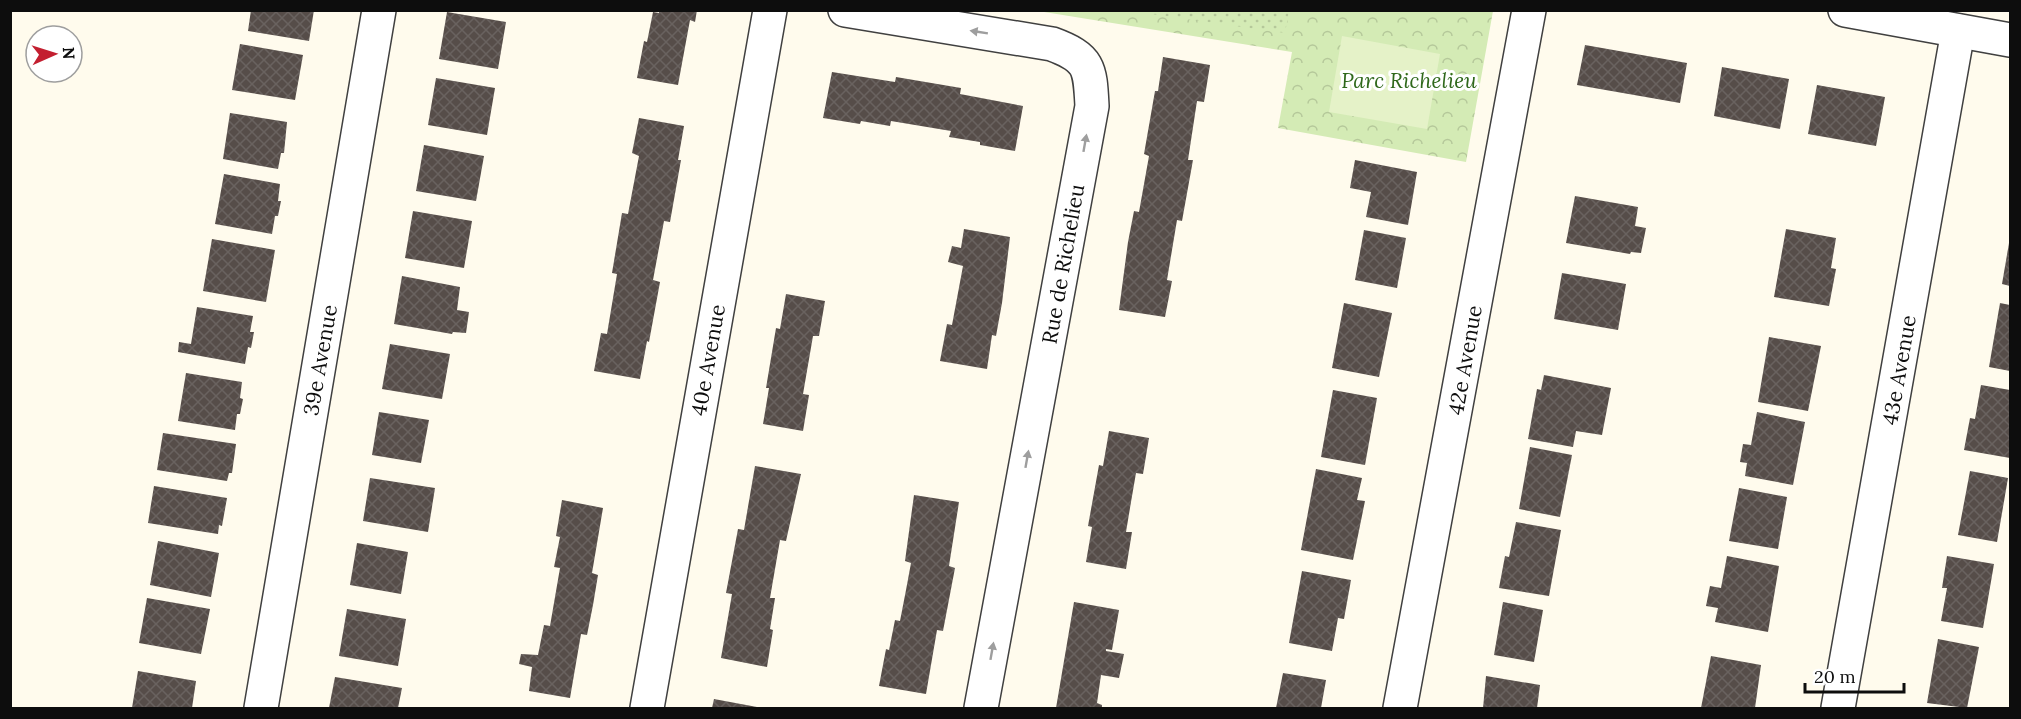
<svg xmlns="http://www.w3.org/2000/svg" width="2021" height="719" font-family="Lora,serif">
  <defs>
    <pattern id="park-crowns" width="20" height="18" patternUnits="userSpaceOnUse" patternTransform="scale(1.5)"><rect width="20" height="18" fill="#d4ebb5"/><path d="M2 6a3 3 0 1 1 6 0M12 15a3 3 0 1 1 6 0" fill="none" stroke="#b5c89a"/></pattern>
    <pattern id="garden-dots" width="8" height="8" patternUnits="userSpaceOnUse" patternTransform="scale(1.5)"><rect width="8" height="8" fill="#d4ebb5"/><path d="M2 2h.1M6 6h.1" fill="none" stroke="#b5c89a" stroke-width="1.8" stroke-linecap="round"/></pattern>
    <pattern id="building-cross-hatch" width="8" height="8" patternUnits="userSpaceOnUse" patternTransform="scale(1.5)"><rect width="8" height="8" fill="#564d49"/><path d="M0 0l8 8M0 8l8-8" fill="none" stroke="#69625f"/></pattern>
  </defs>
  <rect width="100%" height="100%" fill="#fffbed"/>
  <path fill="url(#park-crowns)" d="M1038,11H1493L1466,162L1278,128L1292,52Z"/>
  <path fill="url(#garden-dots)" d="M1130,11H1289L1285,33Z"/>
  <path fill="#e5f2c8" d="M1342,36L1440,54L1427,129L1329,112Z"/>
  <g fill="url(#building-cross-hatch)">
    <path d="M251,10H314L309,41L248,31Z"/>
    <path d="M659,10H697L695,22L690,20L678,85L637,78L644,41L647,42L653,12L659,13Z"/>
    <path d="M447,12L506,22L498,69L439,59Z"/>
    <path d="M240,44L303,55L295,100L232,90Z"/>
    <path d="M1585,45L1687,63L1680,103L1577,85Z"/>
    <path d="M1163,57L1210,65L1204,102L1197,101L1188,160H1193L1182,221L1177,220L1167,280L1172,281L1165,317L1119,310L1128,242L1134,211L1139,212L1149,156L1144,154L1155,91H1158Z"/>
    <path d="M1722,67L1789,79L1780,129L1714,116Z"/>
    <path d="M832,72L895,82L896,77L961,88L960,94L1023,106L1015,151L980,145V142L949,137L951,131L891,121L890,126L861,121L860,124L823,118Z"/>
    <path d="M436,78L495,88L487,135L428,125Z"/>
    <path d="M1817,85L1885,97L1876,146L1808,134Z"/>
    <path d="M230,113L287,122L284,153H281L278,169L223,159Z"/>
    <path d="M639,118L684,126L678,160H681L670,222L664,221L653,280L660,282L649,342L647,341L640,379L594,371L601,333L607,334L617,274L612,273L622,213L628,214L639,156L632,153Z"/>
    <path d="M424,145L484,156L476,201L416,191Z"/>
    <path d="M1355,160L1417,172L1408,225L1366,217L1371,192L1350,188Z"/>
    <path d="M224,174L280,184L278,201H281L278,216H275L272,234L215,224Z"/>
    <path d="M1575,196L1638,207L1635,226L1646,228L1641,253L1631,252L1630,254L1566,243Z"/>
    <path d="M413,211L472,221L464,268L405,258Z"/>
    <path d="M964,229L1010,237L1002,303L996,336L992,335L987,369L940,361L947,324L952,325L963,266L948,262L952,246L961,248Z"/>
    <path d="M1786,229L1836,238L1831,268L1836,269L1829,306L1774,297Z"/>
    <path d="M1364,230L1406,238L1397,288L1355,280Z"/>
    <path d="M212,239L275,250L266,302L203,291Z"/>
    <path d="M2009,243H2010V286L2002,284Z"/>
    <path d="M1562,273L1626,284L1618,330L1554,319Z"/>
    <path d="M402,276L460,287L457,310L469,312L466,333L453,332L452,334L394,324Z"/>
    <path d="M786,294L825,301L819,336H813L803,394L809,395L803,431L763,424L769,388H766L776,328L780,329Z"/>
    <path d="M1344,303L1392,313L1379,377L1332,368Z"/>
    <path d="M2000,303L2010,305V371L1989,367Z"/>
    <path d="M197,307L253,316L250,332H254L251,348L248,347L245,364L178,352L179,342L191,344Z"/>
    <path d="M1769,337L1821,346L1808,411L1758,402Z"/>
    <path d="M390,344L450,354L442,399L382,389Z"/>
    <path d="M186,373L242,382L240,398L243,399L240,414H237L235,430L178,421Z"/>
    <path d="M1544,375L1611,388L1602,435L1576,431L1573,447L1528,439L1537,389L1541,390Z"/>
    <path d="M1981,385L2010,390V458L1964,450L1970,418L1975,419Z"/>
    <path d="M1333,390L1377,398L1365,465L1321,457Z"/>
    <path d="M379,412L429,420L421,463L372,455Z"/>
    <path d="M1757,412L1805,422L1793,485L1745,476L1747,463L1740,462L1743,444L1751,445Z"/>
    <path d="M1109,431L1149,438L1143,474L1136,473L1131,502L1126,532H1132L1126,569L1086,562L1092,527L1088,526L1099,465L1103,466Z"/>
    <path d="M163,433L236,444L232,473H229L227,481L157,470Z"/>
    <path d="M1530,447L1572,455L1560,517L1519,509Z"/>
    <path d="M755,466L801,474L786,541L780,540L770,598H775L770,629L773,630L767,667L721,658L732,594L726,593L738,529L744,530Z"/>
    <path d="M1316,469L1362,478L1357,500L1365,501L1353,560L1301,550Z"/>
    <path d="M1970,471L2008,478L1997,542L1958,535Z"/>
    <path d="M370,478L435,488L428,532L363,521Z"/>
    <path d="M154,486L227,498L222,526L219,525L218,534L148,523Z"/>
    <path d="M1739,488L1787,497L1778,549L1729,541Z"/>
    <path d="M914,495L959,502L949,566L955,568L943,631L937,630L926,694L879,686L886,649L889,650L895,620L900,621L906,590L911,563L905,561Z"/>
    <path d="M562,500L603,508L592,573L598,575L593,605L587,635L581,634L570,698L529,691L532,667L519,664L521,654L538,655L544,625L550,626L560,568L554,567L560,537L556,536Z"/>
    <path d="M1516,522L1561,530L1549,596L1499,588L1505,556L1509,557Z"/>
    <path d="M158,541L219,553L211,597L150,585Z"/>
    <path d="M357,543L408,552L401,594L350,585Z"/>
    <path d="M1727,556L1779,566L1768,632L1715,622L1718,608L1706,606L1710,586L1721,588Z"/>
    <path d="M1947,556L1994,564L1983,628L1941,621L1947,588H1942Z"/>
    <path d="M1302,571L1351,580L1344,619L1338,618L1332,651L1289,643Z"/>
    <path d="M147,598L210,609L201,654L139,643Z"/>
    <path d="M1074,602L1119,610L1112,650L1106,649V651L1124,654L1119,678L1101,675L1097,703L1102,705V708H1056Z"/>
    <path d="M1503,602L1543,610L1534,662L1494,655Z"/>
    <path d="M347,609L406,619L398,666L339,656Z"/>
    <path d="M1938,639L1979,647L1967,708L1927,703Z"/>
    <path d="M1711,656L1761,665L1755,708H1701Z"/>
    <path d="M138,671L196,681L192,708H132Z"/>
    <path d="M1283,673L1326,680L1321,708H1276Z"/>
    <path d="M1486,676L1540,685L1537,708H1483Z"/>
    <path d="M335,677L402,688L398,708H329Z"/>
    <path d="M714,699L757,707V708H712Z"/>
  </g>
  <g fill="none" stroke-linecap="round" stroke-linejoin="round">
    <g stroke="#404040" stroke-width="36">
      <g id="minor">
        <path d="M845,10L1052,44C1090,58 1090,68 1092,106L981,708"/>
        <path d="M1845,10L2010,40"/>
        <path d="M261,708L379,10"/>
        <path d="M647,708L770,10"/>
        <path d="M1400,708L1529,10"/>
        <path d="M1838,708L1958,31"/>
      </g>
    </g>
    <use href="#minor" stroke="#fff" stroke-width="33"/>
  </g>
  <defs><path id="oneway-solid" d="M-6-.8H1V-3.2L6.5 0L1 3.2V.8H-6Z" transform="scale(1.5)"/></defs>
  <g fill="#9e9e9e">
    <use href="#oneway-solid" transform="translate(979 32) rotate(-171)"/>
    <use href="#oneway-solid" transform="translate(1085 143) rotate(-80)"/>
    <use href="#oneway-solid" transform="translate(1027 459) rotate(-80)"/>
    <use href="#oneway-solid" transform="translate(992 651) rotate(-80)"/>
  </g>
  <g text-anchor="middle" dominant-baseline="central" stroke-width="6" stroke-linejoin="round" paint-order="stroke">
    <g font-size="21" font-style="italic" fill="#2f681b" stroke="#fff">
      <text x="1409" y="80">Parc Richelieu</text>
    </g>
    <g font-size="21" fill="#0d0d0d" stroke="#fff">
      <text transform="translate(1063 264) rotate(-80)">Rue de Richelieu</text>
      <text transform="translate(320 360) rotate(-80)">39e Avenue</text>
      <text transform="translate(708 360) rotate(-80)">40e Avenue</text>
      <text transform="translate(1465 360) rotate(-80)">42e Avenue</text>
      <text transform="translate(1899 370) rotate(-80)">43e Avenue</text>
    </g>
  </g>
  <rect width="2021" height="719" fill="none" stroke="#0d0d0d" stroke-width="24"/>
  <g transform="translate(54 54) rotate(87)"><circle r="28" fill="#ffffff" stroke="#9e9e9e" stroke-width="1.5"/>
  <path d="M0-4.5L10 22L0 15L-10 22Z" fill="#c31f30"/>
  <text y="-9" font-size="16" font-weight="bold" text-anchor="middle" fill="#0d0d0d">N</text>
  </g>
  <path d="M1805 683v9h99v-9" fill="none" stroke="#0d0d0d" stroke-width="3"/>
  <text x="1814" y="683" font-size="18" fill="#0d0d0d" stroke="#ffffff" stroke-width="4.5" paint-order="stroke">20 m</text>
</svg>
